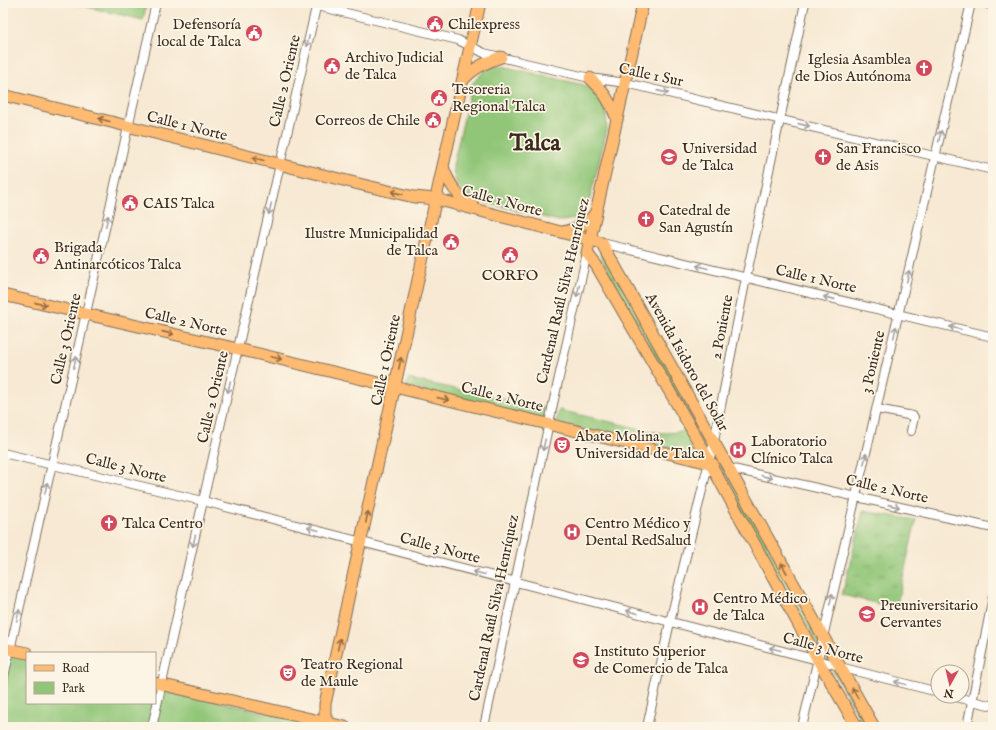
<svg xmlns="http://www.w3.org/2000/svg" width="996" height="730" font-family="'IM FELL English',serif">
  <defs>
    <pattern id="grass-tufts" width="24" height="20" patternUnits="userSpaceOnUse"><rect width="24" height="20" fill="#91c678"/><path d="M3 7l-1-3M5 7V3M7 7l1-3M15 17l-1-3M17 17v-4M19 17l1-3" fill="none" stroke="#78a162"/></pattern>
  </defs>
  <rect width="100%" height="100%" fill="#fcf5e5"/>
  <filter id="ink" filterUnits="userSpaceOnUse"><feTurbulence type="fractalNoise" baseFrequency=".025" numOctaves="2"/><feDisplacementMap in="SourceGraphic" scale="8" xChannelSelector="R" yChannelSelector="G"/><feConvolveMatrix kernelMatrix="1 2 1 2 8 2 1 2 1" color-interpolation-filters="sRGB"/></filter>
  <filter id="wash" filterUnits="userSpaceOnUse"><feTurbulence type="fractalNoise" baseFrequency=".012" numOctaves="4" result="noise"/><feDisplacementMap in="SourceGraphic" scale="16" xChannelSelector="R" yChannelSelector="G"/><feGaussianBlur stdDeviation="0.9" result="paint"/><feColorMatrix in="noise" values="0 0 0 0 0 0 0 0 0 0 0 0 0 0 0 0 0 1.4 0 .05"/><feComposite in="paint" operator="in"/></filter>
  <g filter="url(#wash)">
    <rect width="100%" height="100%" fill="#f7e9d3"/>
    <path fill="url(#grass-tufts)" stroke="#66784b" d="M863,511L916,520L896,608L842,595Z"/>
    <g fill="#91c678" stroke="#66784b">
      <path d="M70,3H147L143,20Z"/>
      <path d="M498,65L584,85L597,94L603,102L606,110L607,130L589,202C582,215 574,221 559,221L471,199C458,190 453,180 453,165L472,84C479,75 487,68 498,65Z"/>
      <path d="M600,246L871,727H865L713,461L602,260Z"/>
      <path d="M408,379L548,408L546,420L406,386Z"/>
      <path d="M559,410L654,432L666,433L688,431L701,454L699,457L556,423Z"/>
      <path d="M3,652L27,658V703H155V687L298,720L302,727H20L3,723Z"/>
    </g>
  </g>
  <g filter="url(#ink)">
    <g fill="none" stroke-linecap="round" stroke-linejoin="round">
      <g stroke="#7d6d5d" stroke-width="10">
        <g id="minor">
          <path d="M305,3L458,40L484,53L525,63L590,78L626,83L993,170"/>
          <path d="M602,243L993,337"/>
          <path d="M877,409L913,416L914,417L911,431"/>
          <path d="M3,453L203,501L833,664L840,667L938,692"/>
          <path d="M729,468L993,528"/>
          <path d="M3,681L156,3"/>
          <path d="M952,696L993,706"/>
          <path d="M152,727L203,501L317,3"/>
          <path d="M484,727L553,404L587,253"/>
          <path d="M647,727L670,622L714,441L746,278L805,3"/>
          <path d="M802,727L971,3"/>
          <path d="M967,727L993,597"/>
        </g>
      </g>
      <g stroke="#7d6d5d" stroke-width="13">
        <g id="major">
          <path d="M643,3L587,253L596,265L692,430L818,660L857,727"/>
          <path d="M989,3L993,4"/>
          <path d="M590,78C603,90 611,102 617,119"/>
          <path d="M463,80C473,68 486,62 501,57"/>
          <path d="M3,95L363,185L414,197L436,199L602,243L874,727"/>
          <path d="M443,167C449,184 457,196 473,206"/>
          <path d="M563,232C575,229 591,223 596,211"/>
          <path d="M3,295L238,349L713,464"/>
          <path d="M3,648L27,653"/>
          <path d="M155,683L345,727"/>
          <path d="M329,727L325,714V704L443,166L480,3"/>
        </g>
      </g>
      <use href="#minor" stroke="#fff" stroke-width="8"/>
      <use href="#major" stroke="#febb71" stroke-width="11"/>
    </g>
    <defs><path id="oneway-shaft" d="M-6 0H5M1.5-3L5.5 0L1.5 3" fill="none" stroke-width="1.6" stroke-linecap="round" stroke-linejoin="round"/></defs>
    <g stroke="#a79f9a">
      <use href="#oneway-shaft" transform="translate(308 41) rotate(103)"/>
      <use href="#oneway-shaft" transform="translate(663 92) rotate(13)"/>
      <use href="#oneway-shaft" transform="translate(804 125) rotate(13)"/>
      <use href="#oneway-shaft" transform="translate(940 136) rotate(-77)"/>
      <use href="#oneway-shaft" transform="translate(270 209) rotate(103)"/>
      <use href="#oneway-shaft" transform="translate(107 221) rotate(-77)"/>
      <use href="#oneway-shaft" transform="translate(702 267) rotate(-166)"/>
      <use href="#oneway-shaft" transform="translate(908 276) rotate(-77)"/>
      <use href="#oneway-shaft" transform="translate(578 291) rotate(104)"/>
      <use href="#oneway-shaft" transform="translate(829 298) rotate(-167)"/>
      <use href="#oneway-shaft" transform="translate(955 328) rotate(-167)"/>
      <use href="#oneway-shaft" transform="translate(895 332) rotate(-77)"/>
      <use href="#oneway-shaft" transform="translate(75 362) rotate(-77)"/>
      <use href="#oneway-shaft" transform="translate(229 387) rotate(103)"/>
      <use href="#oneway-shaft" transform="translate(544 445) rotate(102)"/>
      <use href="#oneway-shaft" transform="translate(865 459) rotate(-77)"/>
      <use href="#oneway-shaft" transform="translate(767 477) rotate(13)"/>
      <use href="#oneway-shaft" transform="translate(46 488) rotate(-77)"/>
      <use href="#oneway-shaft" transform="translate(894 506) rotate(13)"/>
      <use href="#oneway-shaft" transform="translate(313 529) rotate(-165)"/>
      <use href="#oneway-shaft" transform="translate(194 541) rotate(103)"/>
      <use href="#oneway-shaft" transform="translate(479 573) rotate(-165)"/>
      <use href="#oneway-shaft" transform="translate(831 599) rotate(-77)"/>
      <use href="#oneway-shaft" transform="translate(632 612) rotate(-166)"/>
      <use href="#oneway-shaft" transform="translate(18 615) rotate(-77)"/>
      <use href="#oneway-shaft" transform="translate(775 649) rotate(-166)"/>
      <use href="#oneway-shaft" transform="translate(900 683) rotate(-165)"/>
    </g>
    <g stroke="#936b43">
      <use href="#oneway-shaft" transform="translate(104 120) rotate(-166)"/>
      <use href="#oneway-shaft" transform="translate(258 159) rotate(-166)"/>
      <use href="#oneway-shaft" transform="translate(397 193) rotate(-167)"/>
      <use href="#oneway-shaft" transform="translate(41 304) rotate(13)"/>
      <use href="#oneway-shaft" transform="translate(168 333) rotate(13)"/>
      <use href="#oneway-shaft" transform="translate(276 358) rotate(14)"/>
      <use href="#oneway-shaft" transform="translate(400 363) rotate(-78)"/>
      <use href="#oneway-shaft" transform="translate(443 399) rotate(14)"/>
      <use href="#oneway-shaft" transform="translate(367 517) rotate(-78)"/>
      <use href="#oneway-shaft" transform="translate(784 568) rotate(-119)"/>
      <use href="#oneway-shaft" transform="translate(339 644) rotate(-77)"/>
      <use href="#oneway-shaft" transform="translate(855 693) rotate(-119)"/>
    </g>
  </g>
  <defs>
    <g id="civic-disc" transform="scale(0.9)"><circle r="9.5" fill="#d1495b" stroke="#fcf5e5"/><path d="M-.6-6.5H3V-4.5H.6V-3L4-1V1h2V6H-6V1h2V-1L-.6-3ZM-1.2 2.5V6h2.4V2.5Z" fill="#fff"/></g>
    <g id="church-disc" transform="scale(0.9)"><circle r="9.5" fill="#d1495b" stroke="#fcf5e5"/><path d="M-1.2-6h2.4v3.5h3.3v2.4h-3.3V6h-2.4V-.1h-3.3v-2.4h3.3Z" fill="#fff"/></g>
    <g id="university-disc" transform="scale(0.9)"><circle r="9.5" fill="#d1495b" stroke="#fcf5e5"/><path d="M0-5L7-2L0 1L-7-2ZM-4 1L0 2.5L4 1V4Q0 6-4 4Z" fill="#fff"/></g>
    <g id="theatre-disc" transform="scale(0.9)"><circle r="9.5" fill="#d1495b" stroke="#fcf5e5"/><path d="M-5-5.5Q0-4 5-5.5V0Q5 5 0 6Q-5 5-5 0ZM-3.3-2.5H-1v1.5H-3.3ZM1-2.5H3.3v1.5H1ZM-2.8 1Q0 5.5 2.8 1Z" fill="#fff"/></g>
    <g id="hospital-disc" transform="scale(0.9)"><circle r="9.5" fill="#d1495b" stroke="#fcf5e5"/><path d="M-5-5h3v3.5h4V-5h3V5h-3V1.5h-4V5h-3Z" fill="#fff"/></g>
  </defs>
  <g fill-rule="evenodd">
    <use href="#civic-disc" x="435" y="24"/>
    <use href="#civic-disc" x="254" y="33"/>
    <use href="#civic-disc" x="332" y="66"/>
    <use href="#church-disc" x="924" y="68"/>
    <use href="#civic-disc" x="439" y="98"/>
    <use href="#civic-disc" x="433" y="120"/>
    <use href="#university-disc" x="669" y="157"/>
    <use href="#church-disc" x="823" y="157"/>
    <use href="#civic-disc" x="130" y="203"/>
    <use href="#church-disc" x="646" y="219"/>
    <use href="#civic-disc" x="451" y="242"/>
    <use href="#civic-disc" x="510" y="255"/>
    <use href="#civic-disc" x="41" y="256"/>
    <use href="#theatre-disc" x="562" y="445"/>
    <use href="#hospital-disc" x="738" y="450"/>
    <use href="#church-disc" x="109" y="523"/>
    <use href="#hospital-disc" x="572" y="532"/>
    <use href="#hospital-disc" x="700" y="607"/>
    <use href="#university-disc" x="867" y="614"/>
    <use href="#university-disc" x="581" y="660"/>
    <use href="#theatre-disc" x="288" y="673"/>
  </g>
  <g text-anchor="middle" dominant-baseline="central" stroke-width="3.5" stroke-linejoin="round" paint-order="stroke">
    <g font-size="15" fill="#3b2a1e" stroke="#fcf5e5" text-anchor="start">
      <text x="241" y="24" text-anchor="end">Defensoría<tspan x="241" dy="17">local de Talca</tspan></text>
      <text x="448" y="24">Chilexpress</text>
      <text x="345" y="57">Archivo Judicial<tspan x="345" dy="17">de Talca</tspan></text>
      <text x="911" y="59" text-anchor="end">Iglesia Asamblea<tspan x="911" dy="17">de Dios Autónoma</tspan></text>
      <text x="452" y="89">Tesoreria<tspan x="452" dy="17">Regional Talca</tspan></text>
      <text x="420" y="120" text-anchor="end">Correos de Chile</text>
      <text x="682" y="148">Universidad<tspan x="682" dy="17">de Talca</tspan></text>
      <text x="836" y="148">San Francisco<tspan x="836" dy="17">de Asis</tspan></text>
      <text x="143" y="203">CAIS Talca</text>
      <text x="659" y="210">Catedral de<tspan x="659" dy="17">San Agustín</tspan></text>
      <text x="438" y="233" text-anchor="end">Ilustre Municipalidad<tspan x="438" dy="17">de Talca</tspan></text>
      <text x="54" y="247">Brigada<tspan x="54" dy="17">Antinarcóticos Talca</tspan></text>
      <text x="510" y="275" text-anchor="middle">CORFO</text>
      <text x="575" y="436">Abate Molina,<tspan x="575" dy="17">Universidad de Talca</tspan></text>
      <text x="751" y="441">Laboratorio<tspan x="751" dy="17">Clínico Talca</tspan></text>
      <text x="122" y="523">Talca Centro</text>
      <text x="585" y="523">Centro Médico y<tspan x="585" dy="17">Dental RedSalud</tspan></text>
      <text x="713" y="598">Centro Médico<tspan x="713" dy="17">de Talca</tspan></text>
      <text x="880" y="605">Preuniversitario<tspan x="880" dy="17">Cervantes</tspan></text>
      <text x="594" y="651">Instituto Superior<tspan x="594" dy="17">de Comercio de Talca</tspan></text>
      <text x="301" y="664">Teatro Regional<tspan x="301" dy="17">de Maule</tspan></text>
    </g>
    <g font-size="15" fill="#3b2a1e" stroke="#fcf5e5">
      <text transform="translate(651 75) rotate(12)">Calle 1 Sur</text>
      <text transform="translate(285 81) rotate(-77)">Calle 2 Oriente</text>
      <text transform="translate(187 126) rotate(14)">Calle 1 Norte</text>
      <text transform="translate(502 201) rotate(15)">Calle 1 Norte</text>
      <text transform="translate(816 279) rotate(13)">Calle 1 Norte</text>
      <text transform="translate(563 291) rotate(-77)">Cardenal Raúl Silva Henríquez</text>
      <text transform="translate(186 322) rotate(13)">Calle 2 Norte</text>
      <text transform="translate(722 327) rotate(-79)">2 Poniente</text>
      <text transform="translate(66 339) rotate(-77)">Calle 3 Oriente</text>
      <text transform="translate(386 360) rotate(-78)">Calle 1 Oriente</text>
      <text transform="translate(687 362) rotate(61)">Avenida Isidoro del Solar</text>
      <text transform="translate(873 362) rotate(-77)">3 Poniente</text>
      <text transform="translate(213 397) rotate(-77)">Calle 2 Oriente</text>
      <text transform="translate(502 397) rotate(14)">Calle 2 Norte</text>
      <text transform="translate(126 468) rotate(14)">Calle 3 Norte</text>
      <text transform="translate(887 489) rotate(13)">Calle 2 Norte</text>
      <text transform="translate(440 548) rotate(15)">Calle 3 Norte</text>
      <text transform="translate(494 608) rotate(-78)">Cardenal Raúl Silva Henríquez</text>
      <text transform="translate(823 648) rotate(15)">Calle 3 Norte</text>
    </g>
    <g font-size="23" font-weight="bold" fill="#3b2a1e" stroke="#fcf5e5">
      <text x="535" y="143">Talca</text>
    </g>
  </g>
  <rect width="996" height="730" fill="none" stroke="#fcf5e5" stroke-width="16"/>
  <rect x="26" y="652" width="130" height="52" fill="#fcf5e5" stroke="#afa495"/>
  <rect x="34" y="665" width="20" height="6" fill="#febb71" stroke="#afa495"/>
  <text x="62" y="672" font-size="12" fill="#3b2a1e">Road</text>
  <rect x="34" y="682" width="20" height="12" fill="#91c678" stroke="#afa495"/>
  <text x="62" y="692" font-size="12" fill="#3b2a1e">Park</text>
  <g transform="translate(950 684) rotate(188)"><circle r="19" fill="#fcf5e5" stroke="#afa495"/>
  <path d="M0-3L7 15L0 10L-7 15Z" fill="#d1495b"/>
  <text y="-6" font-size="11" font-weight="bold" text-anchor="middle" fill="#3b2a1e">N</text>
  </g>
</svg>
